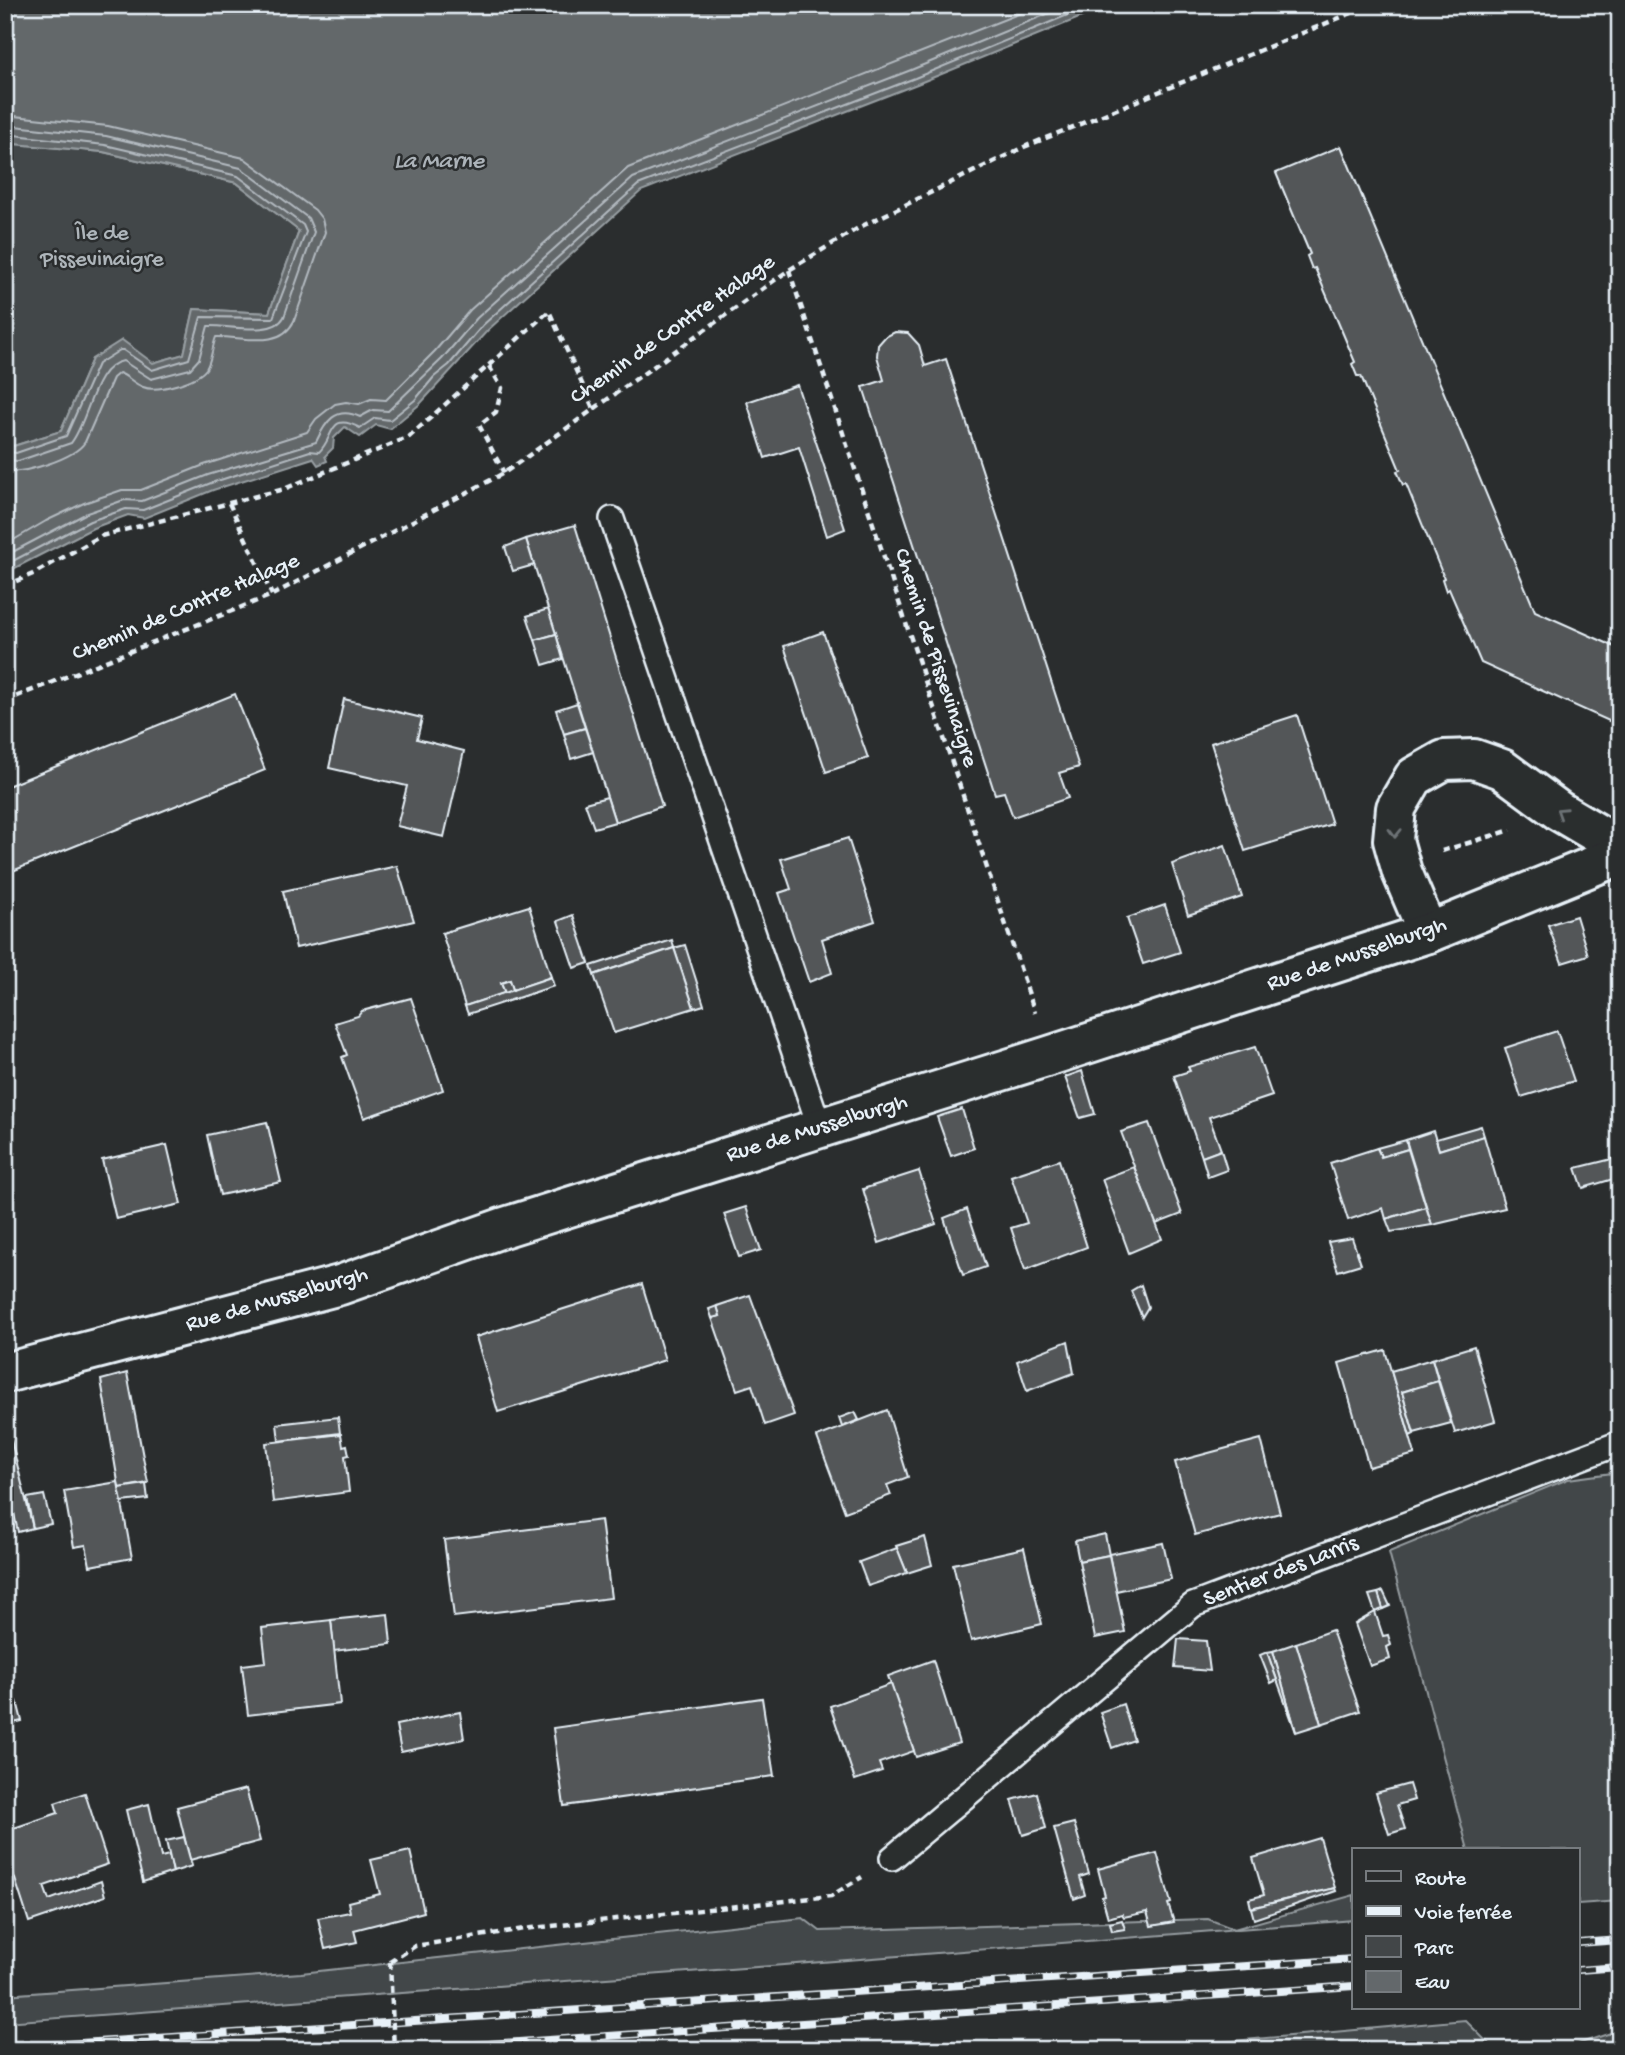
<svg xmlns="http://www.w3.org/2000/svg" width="1625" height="2055" font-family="'Gochi Hand',sans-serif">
  <rect width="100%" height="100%" fill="#2a2d2e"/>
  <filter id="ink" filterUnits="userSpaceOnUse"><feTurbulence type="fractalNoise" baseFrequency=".0143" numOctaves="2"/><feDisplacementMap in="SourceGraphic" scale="14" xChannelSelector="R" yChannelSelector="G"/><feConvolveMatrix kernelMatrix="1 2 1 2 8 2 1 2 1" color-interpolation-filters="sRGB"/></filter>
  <g filter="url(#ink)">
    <g fill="#424648" stroke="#959ca0" stroke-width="2">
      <path d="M5,140L15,144L103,152L237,183L299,231L269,313L194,309L184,354L153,363L92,359L61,431L13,446L5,444Z"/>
      <path d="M1620,1472V1901L1578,1904V1850H1468L1389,1552L1568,1479Z"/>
      <path d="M1354,1895V1920L771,1966L5,2022V1995L301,1973L803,1918L820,1931L1208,1919L1234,1929Z"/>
      <path d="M1465,2020L1495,2050H1134Z"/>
      <path d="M1620,2030V2050H1560Z"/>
    </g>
    <path fill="#63686b" stroke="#989fa3" stroke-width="2" d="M5,5H1111L917,84L641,191L488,330L420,404L390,429L376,425L360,437L345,427L334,438L333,448L325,456L327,461L318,465L313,458L213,490L144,518L128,515L93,528L5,573V444L14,446L61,431L92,359L122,340L153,363L184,354L194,309L269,313L299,231L237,183L103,152L14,144L5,140Z"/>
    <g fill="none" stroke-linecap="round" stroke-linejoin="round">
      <g stroke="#b3bac0" stroke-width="2">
        <path d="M5,115L108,126L244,158L315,210L322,219L325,232L294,321C280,350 242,336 216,337C212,347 212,359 206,369C197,381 157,393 143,387C134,384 128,376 119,373L113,378L85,442C74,459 24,474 5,471"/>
        <path d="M5,125L106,136L241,168L308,218L314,232L284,317C273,337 229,325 208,326L199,359L190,369L151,379L123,361C93,366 89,421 71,443L18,461L5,460"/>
        <path d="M5,134L105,145L238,176L303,225L306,232L273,318L201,317L189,359L152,370L123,350H120L98,364L66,436L16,453L5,451"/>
        <path d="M5,545L46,521L84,503L122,490H141L204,465L307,432L316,419L335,404L346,402L359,404L371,399L386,400L435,351L470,310L628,168L1041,5"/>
        <path d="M5,556L87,513L124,500L142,501L208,475L316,442C325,423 335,405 360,417L373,410L388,411L442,359L477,318L633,178L911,70L1069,5"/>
        <path d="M5,565L90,521L126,509L143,510L211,483L310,451L319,452C335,437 328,411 360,428L375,418L390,420L415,400L434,377L449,365L483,325L638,185L915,78L1092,5"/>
      </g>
    </g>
    <g fill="#535759" stroke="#e8f1f8" stroke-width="2">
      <path d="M1341,146L1535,611L1620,649V726L1481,663L1449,589L1446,591L1442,579L1444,578L1406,484L1403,485L1397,471L1400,470L1361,376H1357L1352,364L1355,362L1315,268L1312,269L1307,256L1310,254L1276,173Z"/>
      <path d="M895,332L908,333L919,345L925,366L946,359L1079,767L1059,773L1068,798L1013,817L1004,792L995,794L863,387L884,380L877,356L878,345L885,337Z"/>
      <path d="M797,385L845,529L827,536L799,447L765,458L747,402Z"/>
      <path d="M575,525L662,806L615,822L526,539Z"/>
      <path d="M526,539L534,565L513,571L505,547Z"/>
      <path d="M548,609L556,634L535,640L527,616Z"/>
      <path d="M823,632L868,758L826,772L784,646Z"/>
      <path d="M556,634L563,659L543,665L535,640Z"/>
      <path d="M235,694L265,770L5,874V787Z"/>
      <path d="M344,699L422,718L417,739L464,751L444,837L397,826L407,786L329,768Z"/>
      <path d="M577,703L585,728L564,734L556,710Z"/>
      <path d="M1297,715L1332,824L1245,851L1211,743Z"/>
      <path d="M585,728L593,752L571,759L564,734Z"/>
      <path d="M607,797L615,822L594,828L585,803Z"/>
      <path d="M848,838L875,921L822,939L832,973L809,982L779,893L791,889L781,859Z"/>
      <path d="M1225,845L1242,897L1188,915L1172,864Z"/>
      <path d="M397,866L414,921L296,948L283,891Z"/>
      <path d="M1165,905L1180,952L1143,964L1127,918Z"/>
      <path d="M529,906L551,977L513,990L510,980L501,983L505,993L465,1006L442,933Z"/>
      <path d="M573,915L589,963L574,968L558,921Z"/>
      <path d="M1576,916L1588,955L1562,963L1548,925Z"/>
      <path d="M672,940L674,948L594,975L591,966Z"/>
      <path d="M685,945L704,1005L694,1008L674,948Z"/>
      <path d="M674,948L694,1008L614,1033L594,975Z"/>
      <path d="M551,977L554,986L468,1014L465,1006Z"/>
      <path d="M510,980L513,990L505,993L501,983Z"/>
      <path d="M411,998L443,1090L364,1118L342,1057L347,1055L335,1023L358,1016L362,1011Z"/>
      <path d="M1557,1031L1574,1081L1521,1097L1505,1048Z"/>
      <path d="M1255,1047L1272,1096L1209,1117L1221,1150L1202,1157L1174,1076L1190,1071L1188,1067Z"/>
      <path d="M1082,1071L1095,1114L1080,1118L1065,1077Z"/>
      <path d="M962,1109L974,1148L951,1156L937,1117Z"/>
      <path d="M267,1122L281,1182L220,1195L207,1135Z"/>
      <path d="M1149,1123L1182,1214L1156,1224L1121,1132Z"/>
      <path d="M1481,1126L1484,1136L1439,1150L1436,1139Z"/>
      <path d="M1433,1131L1439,1150L1484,1136L1505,1208L1432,1225L1406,1140Z"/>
      <path d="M1406,1140L1408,1149L1381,1157L1377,1148Z"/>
      <path d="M167,1145L181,1204L116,1219L102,1160Z"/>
      <path d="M1377,1148L1381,1157L1408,1149L1426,1207L1386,1219L1383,1208L1348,1220L1330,1163Z"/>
      <path d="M1221,1150L1227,1170L1208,1177L1202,1157Z"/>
      <path d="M1620,1157V1177L1583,1188L1576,1168Z"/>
      <path d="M1059,1160L1087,1247L1025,1270L1011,1228L1027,1223L1011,1176Z"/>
      <path d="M1134,1167L1162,1239L1129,1253L1102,1179Z"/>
      <path d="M919,1171L936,1224L879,1243L863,1189Z"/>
      <path d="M746,1207L761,1250L739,1257L724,1214Z"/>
      <path d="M1426,1207L1432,1225L1391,1232L1386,1219Z"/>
      <path d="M967,1209L986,1267L963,1275L944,1218Z"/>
      <path d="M5,1218L12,1248L5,1250Z"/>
      <path d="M1352,1238L1361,1264L1338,1271L1328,1242Z"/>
      <path d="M642,1284L665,1360L498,1412L476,1337Z"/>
      <path d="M1141,1285L1148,1307L1142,1317L1131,1291Z"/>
      <path d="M750,1295L794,1415L765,1425L752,1385L737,1390L712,1318L720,1316L717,1306Z"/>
      <path d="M717,1306L720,1316L712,1318L709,1309Z"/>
      <path d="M1068,1341L1074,1373L1027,1391L1017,1361Z"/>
      <path d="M1474,1346L1495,1421L1455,1433L1432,1359Z"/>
      <path d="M1385,1350L1415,1454L1369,1467L1339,1363Z"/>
      <path d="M1432,1359L1438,1381L1402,1392L1414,1434L1410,1436L1391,1371Z"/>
      <path d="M127,1373L148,1483L119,1488L101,1380Z"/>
      <path d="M1438,1381L1451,1423L1414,1433L1402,1392Z"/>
      <path d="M887,1410L908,1477L887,1485L891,1495L845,1512L817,1437Z"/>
      <path d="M855,1412L859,1420L842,1427L839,1418Z"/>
      <path d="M5,1416L33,1528L18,1532L9,1491L5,1492Z"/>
      <path d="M338,1417L340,1433L279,1441L277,1424Z"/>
      <path d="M341,1434L343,1446L347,1445L349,1455L345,1456L349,1492L273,1502L266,1443Z"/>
      <path d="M1261,1439L1280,1513L1195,1535L1175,1462Z"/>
      <path d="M118,1482L132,1558L90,1566L86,1545L74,1547L64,1491Z"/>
      <path d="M146,1484L148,1499L122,1502L119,1488Z"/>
      <path d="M44,1495L51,1524L33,1528L27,1498Z"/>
      <path d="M601,1520L611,1598L454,1617L444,1540Z"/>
      <path d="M1105,1534L1109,1555L1079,1561L1075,1541Z"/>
      <path d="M925,1537L932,1565L907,1573L896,1546Z"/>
      <path d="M1163,1543L1171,1579L1116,1591L1109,1554Z"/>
      <path d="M897,1548L907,1573L868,1586L859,1562Z"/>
      <path d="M1024,1548L1042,1624L971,1641L953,1564Z"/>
      <path d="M1109,1555L1125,1632L1095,1638L1079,1561Z"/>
      <path d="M1383,1591L1390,1606L1383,1609L1378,1593Z"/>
      <path d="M1378,1593L1383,1609L1375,1612L1369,1595Z"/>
      <path d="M1375,1612L1383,1636L1388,1635L1391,1645L1387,1647L1390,1659L1370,1666L1355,1624Z"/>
      <path d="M388,1614L391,1644L334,1651L331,1620Z"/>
      <path d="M331,1620L340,1704L248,1715L242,1665L266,1662L262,1628Z"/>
      <path d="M1332,1630L1360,1711L1321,1724L1296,1643Z"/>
      <path d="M1178,1639L1206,1641L1210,1671L1175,1668Z"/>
      <path d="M1296,1643L1321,1724L1296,1732L1273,1651Z"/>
      <path d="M1273,1651L1296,1732L1267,1652Z"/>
      <path d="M1267,1652L1277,1680L1271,1683L1260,1655Z"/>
      <path d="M933,1660L959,1743L916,1757L888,1676Z"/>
      <path d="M891,1684L914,1751L879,1763L882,1771L855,1780L830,1706Z"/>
      <path d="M762,1698L774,1776L564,1806L553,1728Z"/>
      <path d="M17,1701L22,1721L5,1725V1704Z"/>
      <path d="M1123,1704L1134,1740L1112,1748L1100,1712Z"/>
      <path d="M460,1712L464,1739L401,1752L396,1725Z"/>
      <path d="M1409,1784L1414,1800L1397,1805L1405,1829L1389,1834L1376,1793Z"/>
      <path d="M246,1789L260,1841L190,1860L177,1807Z"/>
      <path d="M85,1793L108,1864L44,1886L49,1900L101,1881L105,1896L29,1922L5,1848V1831L58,1813L55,1803Z"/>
      <path d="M1037,1793L1046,1828L1023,1835L1012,1800Z"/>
      <path d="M149,1804L161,1857L169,1855L173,1872L143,1882L126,1810Z"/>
      <path d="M1074,1823L1089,1874L1080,1877L1085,1895L1074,1899L1054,1828Z"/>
      <path d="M184,1837L192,1866L173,1872L166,1841Z"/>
      <path d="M1320,1838L1335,1888L1251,1908L1249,1899L1264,1895L1253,1858Z"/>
      <path d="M410,1851L424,1912L354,1930L357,1942L325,1949L318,1918L350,1912L348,1902L380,1894L371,1860Z"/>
      <path d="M1157,1853L1171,1903L1168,1904L1174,1922L1151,1926L1147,1912L1124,1917L1122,1914L1108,1918L1102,1897L1105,1896L1098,1869Z"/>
      <path d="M1335,1888L1336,1891L1254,1919L1251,1908Z"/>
      <path d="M1122,1920L1125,1929L1112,1931L1110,1923Z"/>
    </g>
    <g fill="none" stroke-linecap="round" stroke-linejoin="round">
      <g stroke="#e8f1f8" stroke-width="28">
        <g id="service">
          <path d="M612,519L820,1128"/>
          <path d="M892,1858L1193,1605L1620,1443"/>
        </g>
      </g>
      <g stroke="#e8f1f8" stroke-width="44">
        <path id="minor" d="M1428,933L1402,872L1393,840L1396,808L1414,777L1444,760L1474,759L1502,769L1559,811L1620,847"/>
      </g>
      <g stroke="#e8f1f8" stroke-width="44">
        <path id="tertiary" d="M5,1373L340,1285L502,1228L1049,1056L1428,933L1620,855"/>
      </g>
      <g stroke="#e8f1f8" stroke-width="4.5" stroke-dasharray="7 5" stroke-linecap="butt">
        <path d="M789,270L1035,1013"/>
        <path d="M489,366L502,388L496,412L479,425L504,473"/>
        <path d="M229,503L272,595"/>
        <path d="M5,586L33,574L101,536L284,489L409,437L549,311L593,408"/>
        <path d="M5,701L272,595L504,473L789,270L860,227L1024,147L1371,5"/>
        <path d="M1442,851L1511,830"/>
        <path d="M390,1962L415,1946L524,1929L831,1896L862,1877"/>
      </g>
      <use href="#service" stroke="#2a2d2e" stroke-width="23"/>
      <use href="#minor" stroke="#2a2d2e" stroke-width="38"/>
      <use href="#tertiary" stroke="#2a2d2e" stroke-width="38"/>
      <g stroke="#e8f1f8" stroke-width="8">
        <g id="rail">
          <path d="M1578,1943L1620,1940"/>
          <path d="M1578,1970L1620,1967"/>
          <path d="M5,2048L1354,1959"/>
          <path d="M399,2050L1354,1986"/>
        </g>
      </g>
      <use href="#rail" stroke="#2a2d2e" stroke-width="5" stroke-dasharray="16" stroke-linecap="butt"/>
      <path stroke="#e8f1f8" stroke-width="4.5" stroke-dasharray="7 5" stroke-linecap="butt" d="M390,1962L394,2050"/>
    </g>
    <defs><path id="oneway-chevron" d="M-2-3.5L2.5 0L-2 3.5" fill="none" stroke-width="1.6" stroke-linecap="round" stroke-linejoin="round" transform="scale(1.75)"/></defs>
    <g stroke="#6c7275">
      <use href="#oneway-chevron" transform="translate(1561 812) rotate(-147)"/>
      <use href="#oneway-chevron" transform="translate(1395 833) rotate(91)"/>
    </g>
  </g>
  <g text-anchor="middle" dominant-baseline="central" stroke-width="5" stroke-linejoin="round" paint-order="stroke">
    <g font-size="23" fill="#aeb5ba" stroke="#2a2d2e">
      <text x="102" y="234">Île de<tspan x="102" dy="26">Pissevinaigre</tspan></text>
    </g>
    <g font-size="23" fill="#e8f1f8" stroke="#2a2d2e">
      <text transform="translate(673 330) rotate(-35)">Chemin de Contre Halage</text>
      <text transform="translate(186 608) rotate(-23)">Chemin de Contre Halage</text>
      <text transform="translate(935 658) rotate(72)">Chemin de Pissevinaigre</text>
      <text transform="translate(1357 955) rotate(-19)">Rue de Musselburgh</text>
      <text transform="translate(817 1129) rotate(-17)">Rue de Musselburgh</text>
      <text transform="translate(277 1300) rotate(-16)">Rue de Musselburgh</text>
      <text transform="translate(1281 1572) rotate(-21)">Sentier des Larris</text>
    </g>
    <g font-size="24" font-style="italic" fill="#acb3b9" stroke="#2a2d2e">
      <text x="439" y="162">La Marne</text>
    </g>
  </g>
  <rect width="1625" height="2055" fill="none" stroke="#2a2d2e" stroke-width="28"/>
  <rect x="14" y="14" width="1597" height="2027" fill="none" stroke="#e8f1f8" stroke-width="2.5" filter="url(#ink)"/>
  <rect x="1352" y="1848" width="228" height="161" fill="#2a2d2e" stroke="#767b7f" stroke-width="2"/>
  <rect x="1366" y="1871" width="35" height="10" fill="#2a2d2e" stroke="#767b7f" stroke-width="2"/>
  <text x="1415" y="1884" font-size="21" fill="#e8f1f8">Route</text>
  <rect x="1366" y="1906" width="35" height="10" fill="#e8f1f8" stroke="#767b7f" stroke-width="2"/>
  <text x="1415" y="1918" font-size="21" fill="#e8f1f8">Voie ferrée</text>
  <rect x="1366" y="1936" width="35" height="21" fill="#424648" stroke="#767b7f" stroke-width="2"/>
  <text x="1415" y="1954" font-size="21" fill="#e8f1f8">Parc</text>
  <rect x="1366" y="1971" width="35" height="21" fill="#63686b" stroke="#767b7f" stroke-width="2"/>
  <text x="1415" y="1988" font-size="21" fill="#e8f1f8">Eau</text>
</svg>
